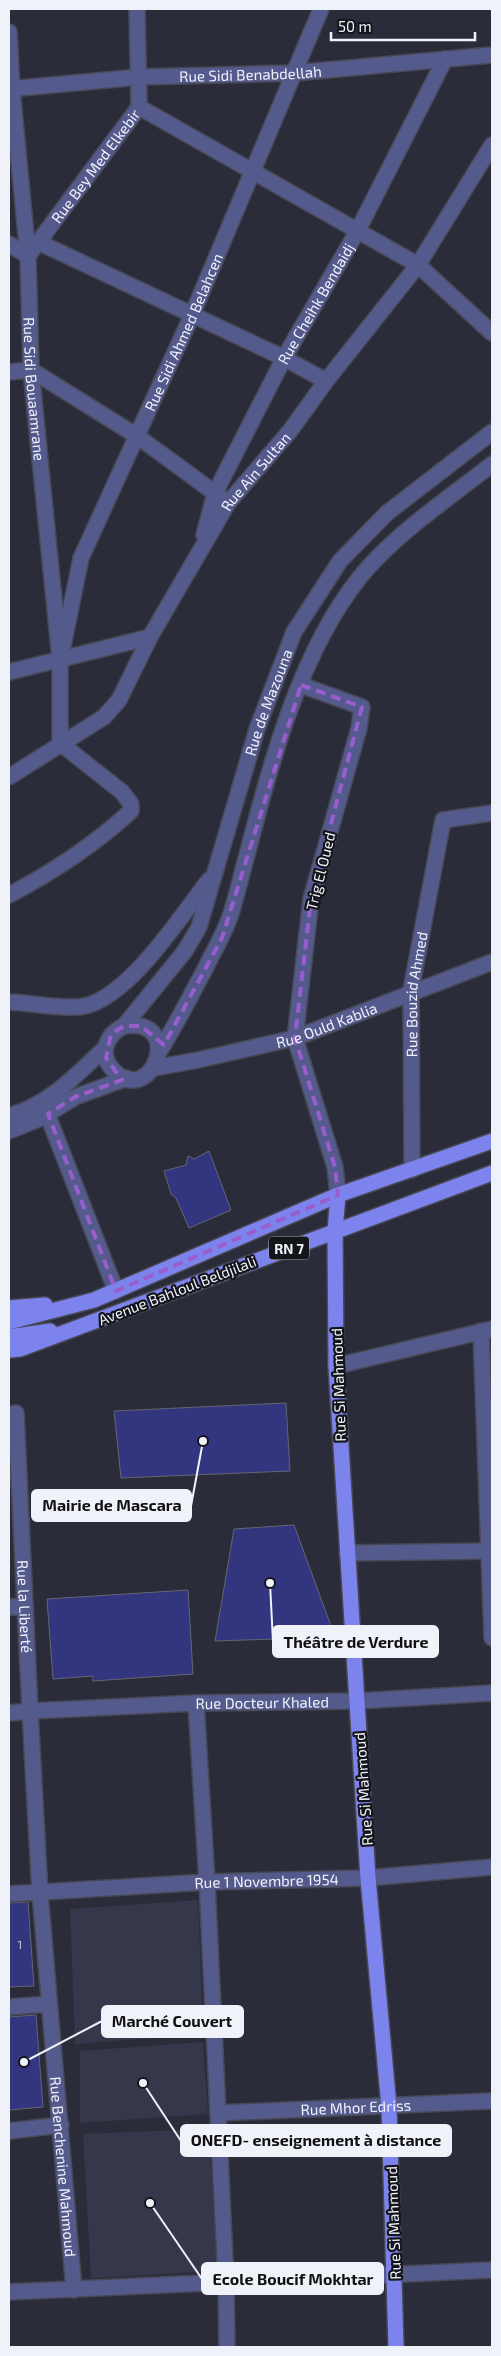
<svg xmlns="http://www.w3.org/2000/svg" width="501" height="2356" font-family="'Exo 2',sans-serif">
  <rect width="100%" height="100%" fill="#2b2c39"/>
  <g fill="#35384a">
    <path d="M198,1900L203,2034L75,2044L70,1909Z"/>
    <path d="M203,2042L208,2114L80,2123V2051Z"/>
    <path d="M209,2129L217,2271L91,2278L83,2134Z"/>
  </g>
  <g fill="#34357f" stroke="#646674">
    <path d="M209,1151L231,1210L189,1228L176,1198L171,1194L164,1171L186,1165L188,1156L194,1159Z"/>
    <path d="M286,1403L290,1471L121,1478L114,1411Z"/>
    <path d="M294,1525L335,1637L215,1641L234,1529Z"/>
    <path d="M188,1590L193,1674L93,1681V1676L53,1679L47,1599Z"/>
    <path d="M28,1902L34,1986L9,1987V1903Z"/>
    <path d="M36,2015L43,2107L9,2110V2017Z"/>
  </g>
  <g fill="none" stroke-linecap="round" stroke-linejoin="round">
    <g stroke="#474854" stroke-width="18">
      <g id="minor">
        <path id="s1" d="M9,32L12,89L28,256L31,370L60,659V743L122,792L131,804V811C94,845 53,872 9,895"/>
        <path id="s2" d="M9,89L139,77L294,73L492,55"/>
        <path d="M139,107L418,265L492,333"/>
        <path d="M38,242L284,358L326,381"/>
        <path id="s3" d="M9,244L28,256L139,107L137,9"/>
        <path d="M9,372L31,370L137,436L223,499"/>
        <path id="s4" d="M204,535L215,493L284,358L358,230L445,59"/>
        <path id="s5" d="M63,646L81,558L192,315L321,9"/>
        <path d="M9,672L150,637"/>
        <path d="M301,685L362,707L359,728L311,899L295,1038L335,1167L338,1195"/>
        <path id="s6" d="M9,777L104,717L119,700L150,637L228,503L290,431L326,381L418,265L492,145"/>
        <path d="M9,1002C31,1003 55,1008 77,1007C124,1006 182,914 209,880"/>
        <path id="s7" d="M124,1026C186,1017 152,1107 115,1072C98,1056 105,1035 124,1026L185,951L199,927L257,729L294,632L340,561L387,513L492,432"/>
        <path d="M159,1052C176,1025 190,997 205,969C215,948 227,930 233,907C263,799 289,666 360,577C397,532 447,500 492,464"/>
        <path id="s8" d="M154,1068L198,1060L295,1038L492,962"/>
        <path d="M43,1103L116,1291"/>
        <path d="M9,1116C51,1103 74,1077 105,1048"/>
        <path d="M9,1131L39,1119L75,1097L127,1078"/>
        <path id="s9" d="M412,1170L411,990L443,820L492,813"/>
        <path d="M481,1331L492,1638"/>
        <path d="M336,1366L492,1329"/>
        <path id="s10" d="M9,1415L16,1413L30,1711L196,1703L358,1701L492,1693"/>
        <path d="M347,1553L492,1551"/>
        <path d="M9,1607H25"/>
        <path d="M196,1703L207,1882L226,2282L227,2347"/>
        <path id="s11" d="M9,1713L30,1711L40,1893L74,2290"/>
        <path id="s12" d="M9,1894L207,1882L368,1878L492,1867"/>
        <path d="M9,2007L49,2004"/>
        <path id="s13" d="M218,2113L492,2101"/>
        <path d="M9,2131L61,2125"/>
        <path d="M9,2292L492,2270"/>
      </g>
    </g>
    <g stroke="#474854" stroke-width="18">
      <g id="major">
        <path d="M338,1195L335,1231L336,1366L368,1878L389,2107L396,2347"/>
        <path d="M9,1308L45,1305"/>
        <path d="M9,1322L94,1300L338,1195L492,1141"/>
        <path d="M9,1337L50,1331"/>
        <path d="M9,1350L20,1349L492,1173"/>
      </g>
    </g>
    <use href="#minor" stroke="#555a8d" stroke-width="15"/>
    <use href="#major" stroke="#7d83ec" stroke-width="15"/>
  </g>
  <path fill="none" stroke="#985ece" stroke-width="4" stroke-dasharray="10 6" stroke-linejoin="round" d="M301,685L362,707L311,899L295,1038L335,1167L338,1195L116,1291L48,1114L75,1097L122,1080L106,1058L111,1034L124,1026H141L164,1045L222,938Z"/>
  <g text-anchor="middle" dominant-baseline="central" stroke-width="4.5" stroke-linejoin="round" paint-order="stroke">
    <g font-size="12" fill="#c1c3db">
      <text x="20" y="1944">1</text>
    </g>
    <rect fill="#14151b" stroke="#aeb0b7" stroke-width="1" x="269" y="1236.5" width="40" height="23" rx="4"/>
    <g font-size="14" font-weight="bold" fill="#f0f2fa">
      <text x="289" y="1248">RN 7</text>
    </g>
    <g font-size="15" fill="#f0f2fa" stroke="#14151b">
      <text stroke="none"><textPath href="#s2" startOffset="242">Rue Sidi Benabdellah</textPath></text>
      <text stroke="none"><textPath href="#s3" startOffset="135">Rue Bey Med Elkebir</textPath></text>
      <text stroke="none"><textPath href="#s4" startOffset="258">Rue Cheihk Bendaidj</textPath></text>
      <text stroke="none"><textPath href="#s5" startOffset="338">Rue Sidi Ahmed Belahcen</textPath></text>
      <text stroke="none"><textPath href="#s1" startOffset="358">Rue Sidi Bouaamrane</textPath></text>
      <text stroke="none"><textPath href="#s6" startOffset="402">Rue Ain Sultan</textPath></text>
      <text stroke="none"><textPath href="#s7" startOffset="528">Rue de Mazouna</textPath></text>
      <text transform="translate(320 871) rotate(-76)">Trig El Oued</text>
      <text stroke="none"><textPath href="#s9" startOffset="176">Rue Bouzid Ahmed</textPath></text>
      <text stroke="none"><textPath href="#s8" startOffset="178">Rue Ould Kablia</textPath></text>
      <text transform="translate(177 1290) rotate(-21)">Avenue Bahloul Beldjilali</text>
      <text transform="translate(338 1385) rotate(-92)">Rue Si Mahmoud</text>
      <text stroke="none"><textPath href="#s10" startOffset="201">Rue la Liberté</textPath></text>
      <text stroke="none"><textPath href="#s10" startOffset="538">Rue Docteur Khaled</textPath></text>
      <text transform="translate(363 1789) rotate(-94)">Rue Si Mahmoud</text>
      <text stroke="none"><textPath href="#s12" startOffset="258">Rue 1 Novembre 1954</textPath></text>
      <text stroke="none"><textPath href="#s13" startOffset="138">Rue Mhor Edriss</textPath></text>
      <text stroke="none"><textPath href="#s11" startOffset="478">Rue Benchenine Mahmoud</textPath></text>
      <text transform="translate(393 2223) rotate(-92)">Rue Si Mahmoud</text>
    </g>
  </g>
  <path fill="none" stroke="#f0f2fa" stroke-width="2" d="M203 1441L191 1506M270 1583L273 1642M24 2062L102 2021M143 2083L181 2141M150 2203L202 2279"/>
  <g fill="#f0f2fa" stroke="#14151b" stroke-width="2">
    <circle cx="203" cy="1441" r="5"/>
    <circle cx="270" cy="1583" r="5"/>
    <circle cx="24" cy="2062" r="5"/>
    <circle cx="143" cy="2083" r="5"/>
    <circle cx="150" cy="2203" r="5"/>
  </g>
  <g fill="#f0f2fa" stroke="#f0f2fa" stroke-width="2">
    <rect x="32" y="1490" width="159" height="31" rx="5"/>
    <rect x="273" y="1626" width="165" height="31" rx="5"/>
    <rect x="102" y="2006" width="141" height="31" rx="5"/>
    <rect x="181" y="2125" width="270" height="31" rx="5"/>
    <rect x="202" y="2263" width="181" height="31" rx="5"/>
  </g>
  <g font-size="16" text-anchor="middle" font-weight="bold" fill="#111">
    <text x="112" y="1511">Mairie de Mascara</text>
    <text x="356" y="1648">Théâtre de Verdure</text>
    <text x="172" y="2027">Marché Couvert</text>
    <text x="316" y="2146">ONEFD- enseignement à distance</text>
    <text x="293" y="2285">Ecole Boucif Mokhtar</text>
  </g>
  <rect width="501" height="2356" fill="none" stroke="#f0f2fa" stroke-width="20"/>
  <path d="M331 32v8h144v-8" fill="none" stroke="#f0f2fa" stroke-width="2.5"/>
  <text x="338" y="32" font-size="15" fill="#f0f2fa" stroke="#14151b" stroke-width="4" paint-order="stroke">50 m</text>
</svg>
